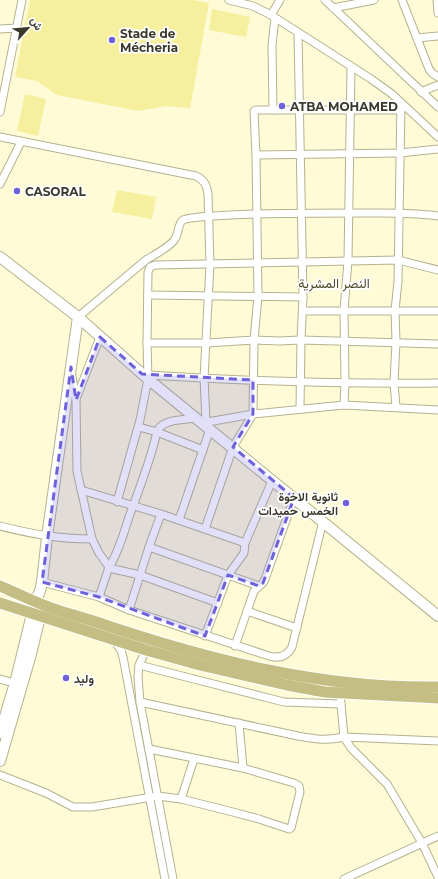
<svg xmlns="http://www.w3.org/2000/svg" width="438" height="879" font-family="Montserrat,Vazirmatn,sans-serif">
  <rect width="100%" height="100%" fill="#fefbd6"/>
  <g fill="#f6ef9e">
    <path d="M30,0H193L209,3L190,108L166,106L138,111L57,95L37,81L15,77Z"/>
    <path d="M212,9L250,17L246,37L209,30Z"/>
    <path d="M25,94L46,99L38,136L17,131Z"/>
    <path d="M117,190L156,197L152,219L112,212Z"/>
  </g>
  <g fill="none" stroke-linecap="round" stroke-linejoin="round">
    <g stroke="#b5b28f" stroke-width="9">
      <g id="minor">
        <path d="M229,0L253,6L271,15L371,79L392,94L438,137"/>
        <path d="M325,0L438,107"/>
        <path d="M402,0L429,69L432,73L438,77"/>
        <path d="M437,0L438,13"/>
        <path d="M333,8L374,0"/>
        <path d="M271,15L280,0"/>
        <path d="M0,29L16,28"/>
        <path d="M298,33L303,297L301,340L300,409"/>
        <path d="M417,38L438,36"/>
        <path d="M421,92L438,85"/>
        <path d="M273,110L272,45L275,18"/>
        <path d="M0,112L22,0"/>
        <path d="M0,137L196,176C204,180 207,185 208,194L210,265L204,378L206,421"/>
        <path d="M256,155L400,153L438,149"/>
        <path d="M0,184L21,142"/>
        <path d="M148,295L303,297"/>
        <path d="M303,311H438"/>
        <path d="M78,317L146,260C154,255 170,247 175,239C179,233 178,223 183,220C191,216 219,216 229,215C272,213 316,213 359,213C385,213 412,212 438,216"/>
        <path d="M147,343H207L254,340L279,341L301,340L438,344"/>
        <path d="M148,375C245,381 341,384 438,383"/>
        <path d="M72,376L76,400L77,471L92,539L99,553L109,567L99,597"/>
        <path d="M76,399L100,337"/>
        <path d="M344,405L345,382L344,310L348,261L351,67"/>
        <path d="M396,407L394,383L396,342L395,311L398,281L401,103"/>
        <path d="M195,418C184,420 161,419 157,432L203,450"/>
        <path d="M202,423L253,414L344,405L438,410"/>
        <path d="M81,490L161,514L245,543"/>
        <path d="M117,502L140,420L148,379L147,343L148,272L150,267L155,265L398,260L438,270"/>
        <path d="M179,520L210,429"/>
        <path d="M0,526C32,534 58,539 92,539"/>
        <path d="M205,529L233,447L253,414L254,340L258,296L256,155L254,111L256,110H401"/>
        <path d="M149,547L259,586"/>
        <path d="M109,567C121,549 125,526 133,506C142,482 151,458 157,432L139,427"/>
        <path d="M109,568L140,575L218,603"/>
        <path d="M42,582L99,597L129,610L269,656C279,659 287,656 292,647L323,521"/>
        <path d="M129,610L149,547L161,514"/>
        <path d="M247,611L297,628"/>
        <path d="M205,636L228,575L244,553L245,543L272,481"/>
        <path d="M114,641L121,650L123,657L165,879"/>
        <path d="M148,646L139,665L138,677L140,702L173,879"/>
        <path d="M235,646L254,591L263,583L265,579L294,498"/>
        <path d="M139,665L284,702L341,704"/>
        <path d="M0,679L18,684"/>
        <path d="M340,693L344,737L351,748L387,784L422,843L438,877"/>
        <path d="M140,702L298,736C315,739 326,741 344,737L438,741"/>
        <path d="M239,723L243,768"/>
        <path d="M0,775L46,793L73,807H92L158,796L181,799L225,810L259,819L289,829L291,828L300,792L299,786L294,783L243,768L149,749"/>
        <path d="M181,799L194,759"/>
        <path d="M344,879L438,836"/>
      </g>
    </g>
    <g stroke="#b5b28f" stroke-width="12">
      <g id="secondary">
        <path d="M0,257L78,317L148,379L438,616"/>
        <path d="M0,733L15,683L35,602L40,591L42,582L47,537L78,317"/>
        <path d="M0,761L31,654L42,608"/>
      </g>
    </g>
    <g stroke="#fff" stroke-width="13">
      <g id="primary">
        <path d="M0,586C12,591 24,597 36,602C58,612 83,617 105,625C213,661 324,689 438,687"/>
        <path d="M0,603L146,650L200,665L287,685L325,692L438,698"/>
      </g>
    </g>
    <use href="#minor" stroke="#fff" stroke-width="7"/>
    <use href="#secondary" stroke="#fff" stroke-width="10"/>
    <use href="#primary" stroke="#c4be84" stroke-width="11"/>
  </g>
  <path fill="#6e62dc" fill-opacity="0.2" stroke="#6e62dc" stroke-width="3" stroke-dasharray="8 5" stroke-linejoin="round" d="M100,337L142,374L253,380V414L233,447L294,498L263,583L259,586L228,575L205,636L99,597L42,582L71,367L76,400Z"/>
  <g fill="#6e62dc" stroke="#fff" stroke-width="1.5">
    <circle cx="112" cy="40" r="4"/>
    <circle cx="282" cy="106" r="4"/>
    <circle cx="17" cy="191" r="4"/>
    <circle cx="346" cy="503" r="4"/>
    <circle cx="66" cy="678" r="4"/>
  </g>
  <g text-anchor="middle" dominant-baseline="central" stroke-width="3.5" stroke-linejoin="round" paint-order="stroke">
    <g font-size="12" font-weight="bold" fill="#3a392b" stroke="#fff" text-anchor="start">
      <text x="120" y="33">Stade de<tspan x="120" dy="14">Mécheria</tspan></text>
      <text x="290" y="106">ATBA MOHAMED</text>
      <text x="25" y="191">CASORAL</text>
      <text x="338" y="496" text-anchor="end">ثانوية الاخوة<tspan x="338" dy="14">الخمس حميدات</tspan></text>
      <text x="74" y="678">وليد</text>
    </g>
    <g font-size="13" fill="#4e4b2b" stroke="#fff">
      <text x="334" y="283">النصر المشرية</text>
    </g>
  </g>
  <g transform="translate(28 28) rotate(63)" stroke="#ffffff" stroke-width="3" paint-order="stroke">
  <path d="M0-3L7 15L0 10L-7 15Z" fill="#3a392b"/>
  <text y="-6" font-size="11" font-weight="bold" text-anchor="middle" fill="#3a392b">ش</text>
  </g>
</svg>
